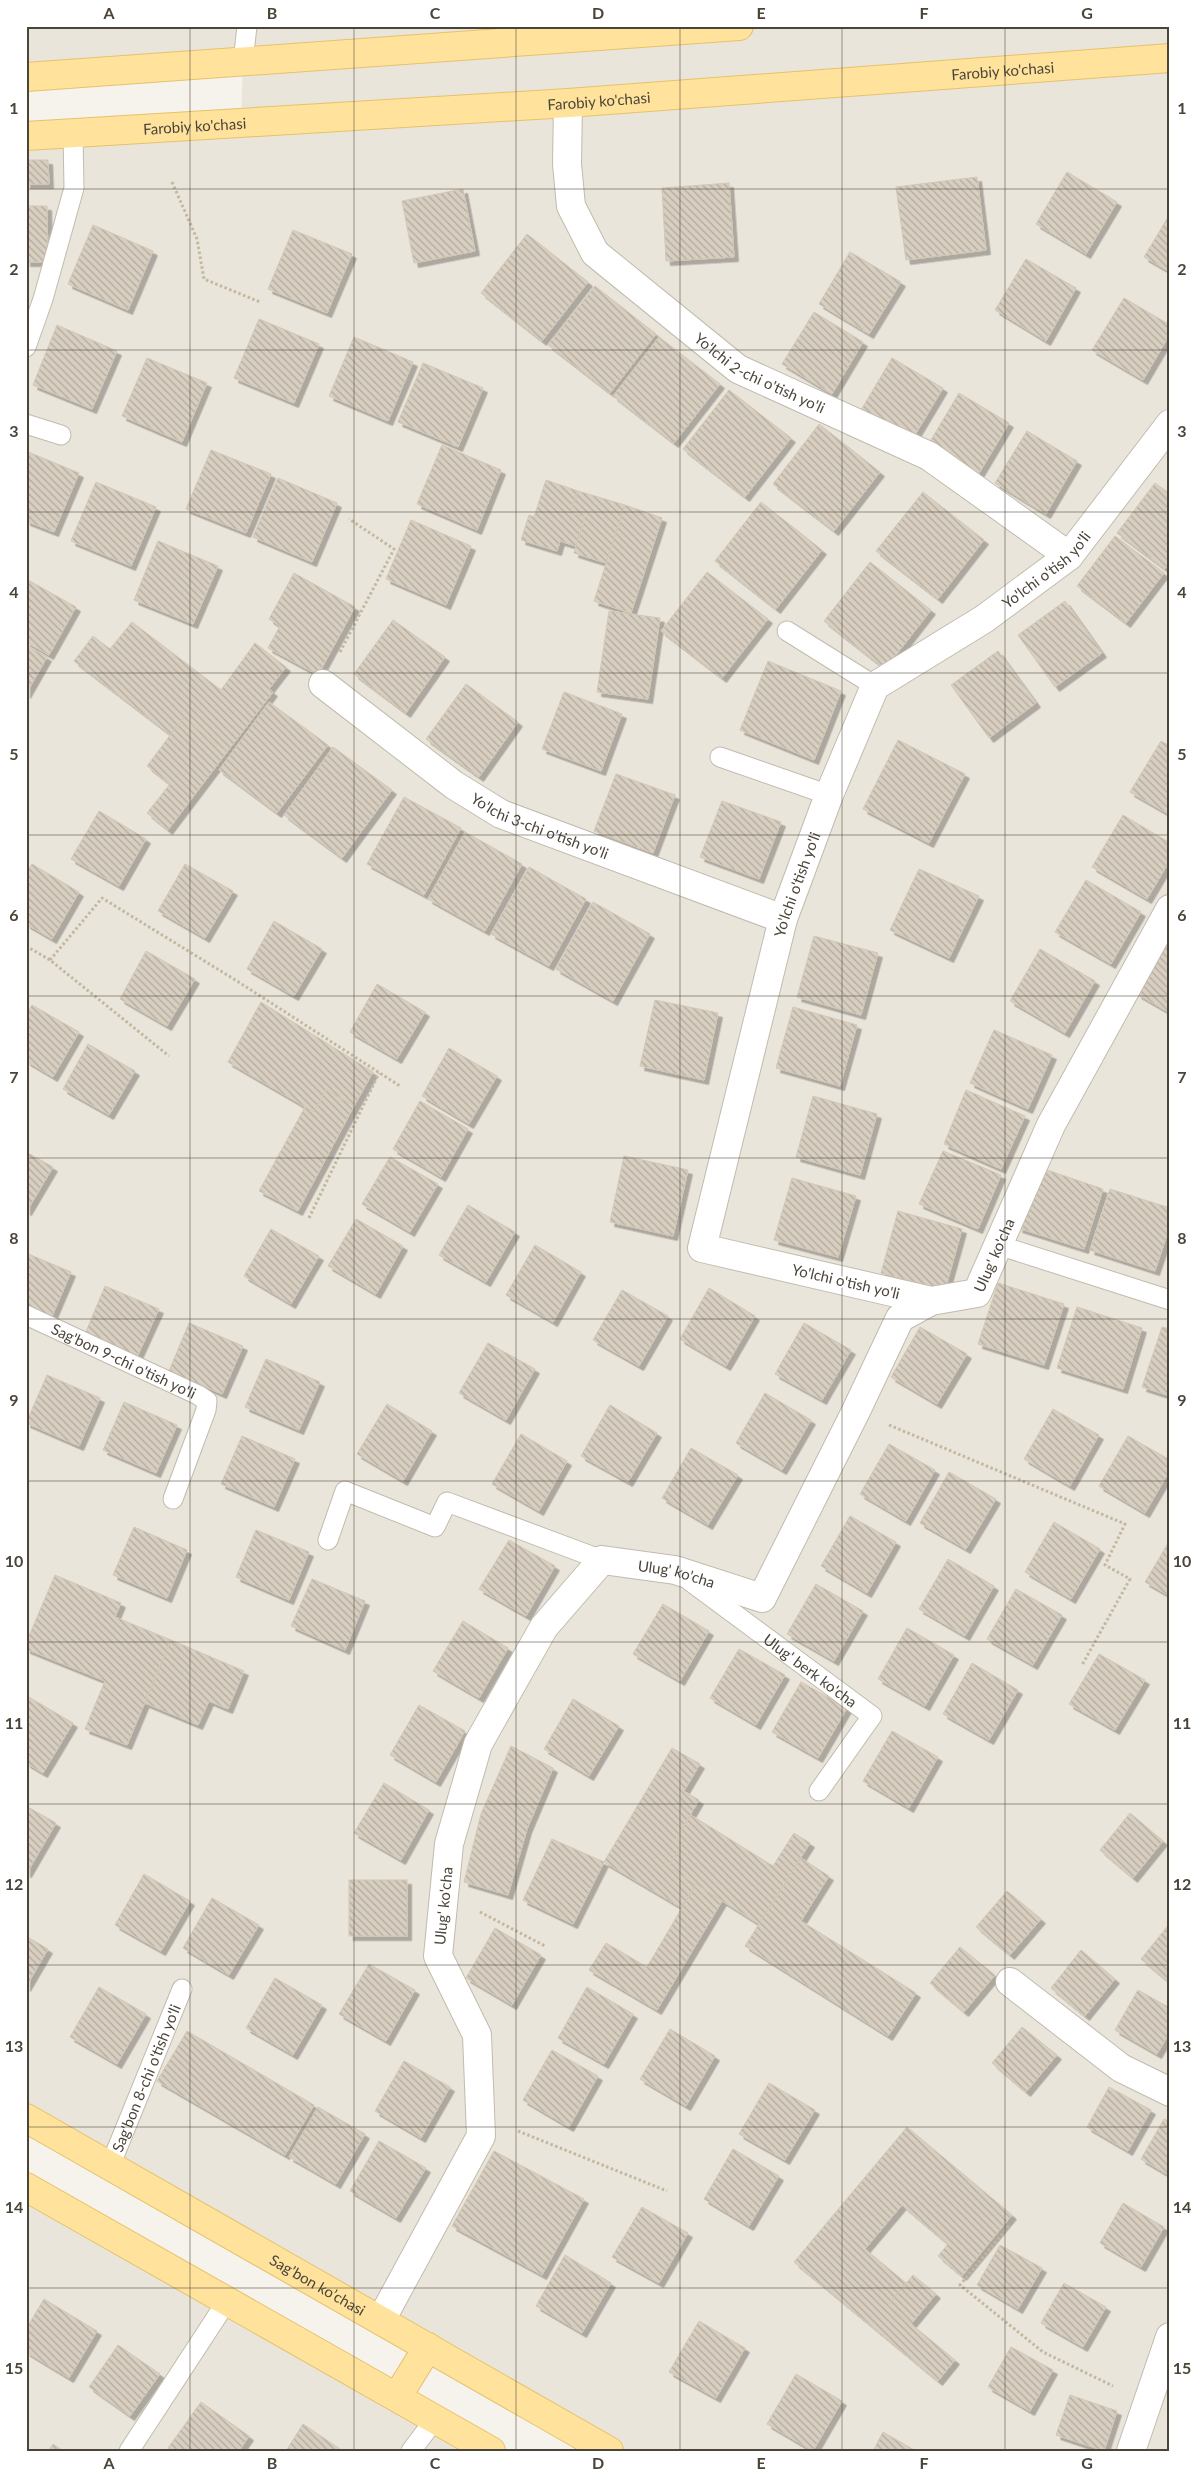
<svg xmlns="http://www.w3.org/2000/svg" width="1196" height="2477" font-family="Lato,sans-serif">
  <defs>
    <pattern id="building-back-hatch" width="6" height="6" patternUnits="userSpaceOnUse" patternTransform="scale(1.25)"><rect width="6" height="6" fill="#d8cfc1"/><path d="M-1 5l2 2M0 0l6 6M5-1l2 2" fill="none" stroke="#b1aa9e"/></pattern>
    <filter id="shadow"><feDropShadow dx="4.5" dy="4.5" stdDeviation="0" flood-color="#0004"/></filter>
  </defs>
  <rect width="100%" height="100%" fill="#f6f3ec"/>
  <g fill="#eae5da">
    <path d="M26,26H1170V58L241,120L243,62L26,77Z"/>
    <path d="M1170,59V2451H611L26,2117V140Z"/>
    <path d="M26,2188L490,2451H26Z"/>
  </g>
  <g fill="url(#building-back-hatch)" stroke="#d3c7b4" filter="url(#shadow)">
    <path d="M26,160H48L49,184H26Z"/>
    <path d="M1067,172L1117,202L1086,254L1036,224Z"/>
    <path d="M977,177L986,250L906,260L896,187Z"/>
    <path d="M729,183L734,257L666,261L662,188Z"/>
    <path d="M463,189L475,251L414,263L402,201Z"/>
    <path d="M26,206H47L48,262H26Z"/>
    <path d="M1170,214V272L1144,257Z"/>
    <path d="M93,225L153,251L128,310L68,284Z"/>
    <path d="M293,230L352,254L327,313L268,289Z"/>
    <path d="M527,234L588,282L542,341L481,293Z"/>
    <path d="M850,252L901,282L869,334L819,304Z"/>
    <path d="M1026,259L1076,288L1046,341L995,310Z"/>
    <path d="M595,286L656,334L610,393L548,345Z"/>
    <path d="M1124,298L1170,325V334L1143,380L1092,350Z"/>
    <path d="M814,312L863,342L832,394L782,364Z"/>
    <path d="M259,319L319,344L294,403L234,378Z"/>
    <path d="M57,325L117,351L92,409L33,385Z"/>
    <path d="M354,337L413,362L388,421L329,396Z"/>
    <path d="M659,337L720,384L674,443L613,396Z"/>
    <path d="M147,358L207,383L182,442L122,416Z"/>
    <path d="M892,358L943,388L912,440L861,410Z"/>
    <path d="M423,363L483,388L458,447L398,422Z"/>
    <path d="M729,390L791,438L745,497L683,449Z"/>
    <path d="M959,393L1009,423L978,475L928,445Z"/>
    <path d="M819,424L880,472L834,531L773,484Z"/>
    <path d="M1027,431L1077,461L1046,514L995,483Z"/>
    <path d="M442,445L501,470L477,530L417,504Z"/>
    <path d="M211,450L271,474L246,533L186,509Z"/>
    <path d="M26,451L79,473L54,532L26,521Z"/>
    <path d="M278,478L337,503L312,562L253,537Z"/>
    <path d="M546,480L578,491L570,513L585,517L576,546L560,541L557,551L521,540L529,515L534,517Z"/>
    <path d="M96,482L156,507L131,566L71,541Z"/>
    <path d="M1155,483L1170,494V563L1165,569L1117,533Z"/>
    <path d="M578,491L625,505L606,563L574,553L585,517L570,513Z"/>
    <path d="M923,492L984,540L938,599L876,551Z"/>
    <path d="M761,502L822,550L776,609L715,561Z"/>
    <path d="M625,505L662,518L631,613L594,601Z"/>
    <path d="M411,520L471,546L446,605L386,579Z"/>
    <path d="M1115,536L1164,573L1126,623L1077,586Z"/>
    <path d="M158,541L218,566L193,624L134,600Z"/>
    <path d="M870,562L931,610L885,669L824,621Z"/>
    <path d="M707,572L768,619L722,678L661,631Z"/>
    <path d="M294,573L355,607L318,675L268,648L280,626L269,619Z"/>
    <path d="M28,580L76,607L49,655L26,642V583Z"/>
    <path d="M1065,601L1102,653L1055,687L1018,635Z"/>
    <path d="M609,611L660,618L648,699L597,692Z"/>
    <path d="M393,620L445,657L406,713L354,674Z"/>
    <path d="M132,622L221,690L255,643L286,667L269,689L273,692L227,752L183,718L171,735L74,661L93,636L110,649Z"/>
    <path d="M26,645L47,657L26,694Z"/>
    <path d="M998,651L1036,703L989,738L951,685Z"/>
    <path d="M768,661L841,691L814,760L740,730Z"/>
    <path d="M466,684L518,722L479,777L426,739Z"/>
    <path d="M564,692L622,714L601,771L542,749Z"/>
    <path d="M269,702L328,745L277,813L219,770Z"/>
    <path d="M183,718L227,752L168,830L147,813L170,784L147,766Z"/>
    <path d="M898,740L965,774L929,843L863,809Z"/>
    <path d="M1161,741L1170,746V815L1130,792Z"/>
    <path d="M333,747L392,790L342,858L284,815Z"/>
    <path d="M616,774L675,795L653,853L594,831Z"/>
    <path d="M404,797L461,828L424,895L367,864Z"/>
    <path d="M722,801L781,822L759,879L700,857Z"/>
    <path d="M99,811L146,839L119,886L71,859Z"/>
    <path d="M1123,815L1170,843V860L1147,899L1092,867Z"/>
    <path d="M465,832L522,864L485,931L428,899Z"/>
    <path d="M32,864L79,892L52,939L26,924V873Z"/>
    <path d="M185,864L233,891L205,938L158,911Z"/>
    <path d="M529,867L586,899L549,966L491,934Z"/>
    <path d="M919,869L979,896L949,958L890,930Z"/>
    <path d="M1086,880L1141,912L1111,964L1055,932Z"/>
    <path d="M593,902L650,934L613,1001L556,969Z"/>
    <path d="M274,921L322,949L294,996L247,969Z"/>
    <path d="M814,936L878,953L861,1015L797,997Z"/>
    <path d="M1168,942L1170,943V1013L1137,994Z"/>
    <path d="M1040,949L1095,981L1065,1033L1010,1001Z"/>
    <path d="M146,951L195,979L167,1026L120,999Z"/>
    <path d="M377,984L425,1012L397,1059L350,1032Z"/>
    <path d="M655,1000L718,1013L704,1080L640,1066Z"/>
    <path d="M261,1002L373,1072L354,1106L326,1090L314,1112L228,1062Z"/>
    <path d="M32,1005L79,1032L53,1077L26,1061V1015Z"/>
    <path d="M793,1007L857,1025L840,1086L776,1068Z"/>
    <path d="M994,1030L1052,1055L1028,1109L970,1083Z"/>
    <path d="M88,1044L135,1071L109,1115L63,1089Z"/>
    <path d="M449,1048L497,1076L469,1124L422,1096Z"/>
    <path d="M326,1090L354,1106L298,1211L259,1191L305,1107L314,1112Z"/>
    <path d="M966,1090L1025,1116L1001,1169L944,1144Z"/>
    <path d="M813,1096L877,1114L860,1175L796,1157Z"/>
    <path d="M420,1101L468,1129L441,1177L393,1149Z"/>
    <path d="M943,1151L1001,1175L978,1229L919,1204Z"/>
    <path d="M26,1152L53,1167L27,1211H26Z"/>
    <path d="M624,1156L688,1170L673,1236L610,1222Z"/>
    <path d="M390,1157L438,1184L410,1232L362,1204Z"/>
    <path d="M1038,1167L1103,1189L1084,1249L1018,1228Z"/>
    <path d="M792,1178L856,1196L838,1257L774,1240Z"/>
    <path d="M1110,1189L1170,1208V1226L1155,1271L1090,1250Z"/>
    <path d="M468,1205L515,1232L486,1282L439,1255Z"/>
    <path d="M898,1211L962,1229L945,1290L881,1273Z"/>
    <path d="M356,1219L403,1246L376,1294L328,1266Z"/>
    <path d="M271,1229L319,1256L291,1304L244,1276Z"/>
    <path d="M535,1245L581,1272L553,1322L506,1295Z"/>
    <path d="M26,1253L71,1272L50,1321L26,1311Z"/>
    <path d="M998,1283L1064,1304L1044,1365L978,1344Z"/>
    <path d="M105,1286L159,1309L137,1357L85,1334Z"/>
    <path d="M709,1288L755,1316L726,1366L680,1339Z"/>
    <path d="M622,1290L668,1316L639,1366L593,1340Z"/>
    <path d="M1077,1307L1142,1328L1123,1389L1057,1368Z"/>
    <path d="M189,1323L243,1346L222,1394L169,1371Z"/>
    <path d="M804,1323L851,1350L822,1400L775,1374Z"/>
    <path d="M920,1327L967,1354L937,1404L891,1377Z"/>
    <path d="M1162,1327L1170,1329V1396L1142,1387Z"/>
    <path d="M488,1343L535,1369L506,1420L459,1393Z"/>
    <path d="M266,1359L320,1382L299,1430L245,1407Z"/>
    <path d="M47,1375L100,1398L79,1446L26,1423Z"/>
    <path d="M765,1393L811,1420L782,1470L736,1443Z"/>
    <path d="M124,1402L177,1425L156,1473L103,1450Z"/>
    <path d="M387,1404L432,1431L403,1481L357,1454Z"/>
    <path d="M610,1405L657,1433L628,1482L581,1456Z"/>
    <path d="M1053,1409L1099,1435L1070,1486L1024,1459Z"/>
    <path d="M521,1434L567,1461L539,1511L492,1484Z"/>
    <path d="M242,1436L295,1459L274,1507L221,1484Z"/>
    <path d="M1128,1436L1170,1460V1470L1145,1513L1099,1486Z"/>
    <path d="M889,1444L935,1470L906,1521L860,1494Z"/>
    <path d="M691,1448L738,1475L708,1525L662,1498Z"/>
    <path d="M949,1472L996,1499L966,1549L920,1523Z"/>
    <path d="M850,1516L896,1542L867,1593L821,1566Z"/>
    <path d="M1054,1522L1100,1549L1071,1599L1025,1572Z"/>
    <path d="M134,1527L187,1550L167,1598L113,1575Z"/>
    <path d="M256,1530L309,1552L289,1600L236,1577Z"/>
    <path d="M509,1540L555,1566L526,1616L479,1589Z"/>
    <path d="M1170,1540V1596L1145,1582Z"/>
    <path d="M948,1559L994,1586L965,1636L919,1609Z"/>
    <path d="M55,1575L121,1603L115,1617L171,1640L127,1745L85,1729L105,1681L26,1649V1643Z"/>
    <path d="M312,1579L365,1601L345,1650L291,1626Z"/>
    <path d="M816,1584L863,1611L834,1661L787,1634Z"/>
    <path d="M1016,1589L1062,1615L1033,1665L987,1639Z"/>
    <path d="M663,1604L709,1631L680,1681L633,1654Z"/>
    <path d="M463,1621L508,1648L479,1698L433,1671Z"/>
    <path d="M907,1628L954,1655L925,1706L878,1679Z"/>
    <path d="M171,1640L244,1671L228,1709L209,1701L198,1725L145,1703Z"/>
    <path d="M739,1649L785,1675L756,1725L710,1698Z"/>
    <path d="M1099,1654L1145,1680L1115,1730L1069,1704Z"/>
    <path d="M972,1663L1018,1690L989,1740L943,1714Z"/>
    <path d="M801,1682L847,1708L818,1758L772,1732Z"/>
    <path d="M27,1696L73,1723L43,1773L26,1763Z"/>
    <path d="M573,1699L619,1726L589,1776L544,1749Z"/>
    <path d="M419,1705L465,1731L436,1782L390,1755Z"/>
    <path d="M892,1731L938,1757L909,1808L863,1781Z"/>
    <path d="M511,1746L553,1768L527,1829L508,1895L464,1882L481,1814Z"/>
    <path d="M672,1748L700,1764L684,1791L699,1800L676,1839L683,1843L668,1867L696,1884L682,1908L604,1862Z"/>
    <path d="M384,1783L429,1810L401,1860L354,1833Z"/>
    <path d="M26,1806L56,1823L27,1873H26Z"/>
    <path d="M1130,1813L1163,1841L1133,1878L1100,1850Z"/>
    <path d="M691,1815L773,1866L794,1833L810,1843L759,1924L668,1867L683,1843L676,1839Z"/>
    <path d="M552,1839L604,1862L573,1924L523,1900Z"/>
    <path d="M801,1858L829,1876L801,1921L916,1993L888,2036L745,1946Z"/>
    <path d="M144,1874L190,1901L161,1951L115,1925Z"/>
    <rect x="349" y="1880" width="58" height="56"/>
    <path d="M696,1884L722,1901L657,2010L589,1970L606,1943L647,1967Z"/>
    <path d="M1007,1891L1041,1919L1010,1955L976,1927Z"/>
    <path d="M212,1898L259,1925L229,1975L183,1948Z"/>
    <path d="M1170,1923V1983L1141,1959Z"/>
    <path d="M495,1928L541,1955L512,2005L466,1978Z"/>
    <path d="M26,1936L48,1949L26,1987Z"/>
    <path d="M960,1947L995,1975L964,2012L930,1983Z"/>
    <path d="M1081,1950L1115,1979L1085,2016L1051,1988Z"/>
    <path d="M369,1964L415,1990L386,2041L339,2014Z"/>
    <path d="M275,1978L322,2005L293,2055L246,2028Z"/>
    <path d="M99,1987L146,2014L117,2064L70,2037Z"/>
    <path d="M587,1987L633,2014L604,2064L558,2038Z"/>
    <path d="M1138,1990L1170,2008V2032L1157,2054L1115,2030Z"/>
    <path d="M1022,2027L1057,2055L1026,2092L992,2063Z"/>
    <path d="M670,2029L715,2056L686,2106L640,2079Z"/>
    <path d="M187,2031L314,2105L285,2155L157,2081Z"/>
    <path d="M552,2050L598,2076L569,2127L523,2100Z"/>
    <path d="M404,2061L450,2087L421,2138L375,2111Z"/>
    <path d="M769,2083L815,2110L785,2160L739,2134Z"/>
    <path d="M1109,2087L1151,2110L1128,2151L1087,2127Z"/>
    <path d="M318,2107L365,2134L336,2184L289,2157Z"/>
    <path d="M1164,2119L1170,2122V2176L1141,2159Z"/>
    <path d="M907,2127L1012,2215L962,2276L938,2256L948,2244L902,2205L865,2249L906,2283L888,2305L955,2360L938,2381L794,2262Z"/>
    <path d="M379,2141L426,2168L396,2218L350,2191Z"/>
    <path d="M733,2149L779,2176L749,2226L704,2199Z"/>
    <path d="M494,2151L584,2199L542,2275L452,2226Z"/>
    <path d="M1123,2203L1164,2227L1141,2267L1100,2243Z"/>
    <path d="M642,2207L688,2233L659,2283L612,2257Z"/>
    <path d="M1000,2245L1042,2268L1018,2309L977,2285Z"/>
    <path d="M565,2255L611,2283L582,2333L536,2306Z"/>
    <path d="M913,2275L936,2294L911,2324L888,2305Z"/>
    <path d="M1064,2283L1106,2307L1083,2347L1041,2323Z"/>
    <path d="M44,2299L97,2331L69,2378L26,2352V2329Z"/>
    <path d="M699,2321L745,2348L716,2398L669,2372Z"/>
    <path d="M118,2345L160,2374L130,2416L89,2387Z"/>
    <path d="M1011,2347L1053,2370L1030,2411L988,2387Z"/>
    <path d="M796,2374L842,2401L813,2451L767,2424Z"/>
    <path d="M1070,2395L1117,2411L1104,2451L1056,2435Z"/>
    <path d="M201,2402L249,2436L239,2451H172L168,2448Z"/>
    <path d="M303,2424L343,2451H286Z"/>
    <path d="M883,2432L916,2451H873Z"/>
    <path d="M53,2444L63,2451H48Z"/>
  </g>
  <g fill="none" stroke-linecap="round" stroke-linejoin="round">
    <g stroke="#c2bbae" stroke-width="21">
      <g id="service">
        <path d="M243,62L247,26"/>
        <path d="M26,347L43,299L74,188L73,133"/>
        <path d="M26,424L61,435"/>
        <path d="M787,631L875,686"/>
        <path d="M720,757L829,795"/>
        <path d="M998,1245L1170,1300"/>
        <path id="s1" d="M26,1315L198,1395L207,1401L206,1410L173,1499"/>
        <path d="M328,1540L345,1491L435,1527L447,1502L602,1560"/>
        <path id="s2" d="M690,1581L872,1716L819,1791"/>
        <path id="s3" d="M110,2166L182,1989"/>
        <path d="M129,2451L227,2301"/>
        <path d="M411,2451L435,2419"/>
      </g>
    </g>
    <g stroke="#c2bbae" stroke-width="30">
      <g id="minor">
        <path id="s4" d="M568,103L567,164L571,206L595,253L738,369L929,456L1069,556"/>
        <path id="s5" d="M323,684L454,785L501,814L783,919"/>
        <path id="s6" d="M931,1301L702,1248L783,919L829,795L875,686L984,619L1069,556L1170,424"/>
        <path d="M1010,1982L1121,2068L1170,2092"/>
        <path id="s7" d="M381,2320L481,2136L477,2035L438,1956L449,1844L478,1744L544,1627L602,1560L675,1570L762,1598L856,1411L900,1318L931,1301L977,1293L1051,1125L1170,909"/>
        <path d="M1131,2451L1170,2337"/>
      </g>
    </g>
    <g stroke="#e6c16a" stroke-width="30">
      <g id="primary">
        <path d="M26,77L739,26"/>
        <path id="s8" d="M26,136L568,103L1170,58"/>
        <path id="s9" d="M26,2118L609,2451"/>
        <path d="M26,2187L491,2451"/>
        <path d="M397,2397L428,2347"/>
      </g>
    </g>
    <g stroke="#c4b79f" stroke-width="3" stroke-dasharray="2.5 2.5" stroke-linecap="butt">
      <path d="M172,182L197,239L204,279L260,302"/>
      <path d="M340,652L394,549L349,519"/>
      <path d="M26,946L50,960L169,1056"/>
      <path d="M50,960L102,898L237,981L400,1086"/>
      <path d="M309,1218L379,1073"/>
      <path d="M889,1425L1125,1524L1105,1565L1130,1579L1082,1665"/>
      <path d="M480,1912L545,1946"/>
      <path d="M518,2131L667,2191"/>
      <path d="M1009,2226L960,2285L1043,2352L1113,2386"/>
    </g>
    <use href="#service" stroke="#fff" stroke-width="19"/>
    <use href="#minor" stroke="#fff" stroke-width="28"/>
    <use href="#primary" stroke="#ffe39c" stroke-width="28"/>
  </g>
  <path fill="none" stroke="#4b4439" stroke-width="1" stroke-opacity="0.55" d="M190,26V2451M354,26V2451M516,26V2451M680,26V2451M842,26V2451M1005,26V2451M26,189H1170M26,350H1170M26,512H1170M26,673H1170M26,835H1170M26,996H1170M26,1158H1170M26,1319H1170M26,1481H1170M26,1642H1170M26,1804H1170M26,1965H1170M26,2127H1170M26,2288H1170"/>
  <g text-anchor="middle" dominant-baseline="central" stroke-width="4" stroke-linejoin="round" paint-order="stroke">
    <g font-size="15" fill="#4b4439" stroke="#fff">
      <text stroke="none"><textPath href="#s8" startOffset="979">Farobiy ko'chasi</textPath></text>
      <text stroke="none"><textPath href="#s8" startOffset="574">Farobiy ko'chasi</textPath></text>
      <text stroke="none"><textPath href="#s8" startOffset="169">Farobiy ko'chasi</textPath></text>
      <text stroke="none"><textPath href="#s4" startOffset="361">Yo'lchi 2-chi o'tish yo'li</textPath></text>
      <text stroke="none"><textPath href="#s6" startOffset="1032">Yo'lchi o'tish yo'li</textPath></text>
      <text stroke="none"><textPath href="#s5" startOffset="261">Yo'lchi 3-chi o'tish yo'li</textPath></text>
      <text stroke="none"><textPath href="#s6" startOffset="611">Yo'lchi o'tish yo'li</textPath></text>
      <text stroke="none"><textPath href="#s7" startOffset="1439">Ulug' ko'cha</textPath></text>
      <text transform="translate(846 1281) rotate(13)">Yo'lchi o'tish yo'li</text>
      <text stroke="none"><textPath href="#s1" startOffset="108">Sag'bon 9-chi o'tish yo'li</textPath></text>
      <text stroke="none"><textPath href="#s7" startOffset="914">Ulug' ko'cha</textPath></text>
      <text stroke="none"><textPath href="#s2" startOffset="150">Ulug' berk ko'cha</textPath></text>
      <text stroke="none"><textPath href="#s7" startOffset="449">Ulug' ko'cha</textPath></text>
      <text stroke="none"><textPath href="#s3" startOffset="95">Sag'bon 8-chi o'tish yo'li</textPath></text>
      <text stroke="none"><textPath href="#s9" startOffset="336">Sag’bon ko’chasi</textPath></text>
    </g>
  </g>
  <rect width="1196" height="2477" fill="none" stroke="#ffffff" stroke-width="55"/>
  <rect x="28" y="28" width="1140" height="2422" fill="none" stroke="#4b4439" stroke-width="2"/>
  <g font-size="16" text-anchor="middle" font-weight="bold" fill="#4b4439">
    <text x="109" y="19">A</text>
    <text x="272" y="19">B</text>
    <text x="435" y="19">C</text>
    <text x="598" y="19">D</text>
    <text x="761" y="19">E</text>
    <text x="924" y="19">F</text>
    <text x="1087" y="19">G</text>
    <text x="14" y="114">1</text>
    <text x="1182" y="114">1</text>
    <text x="14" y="275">2</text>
    <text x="1182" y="275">2</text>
    <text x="14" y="437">3</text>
    <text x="1182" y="437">3</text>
    <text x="14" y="598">4</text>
    <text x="1182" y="598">4</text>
    <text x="14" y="760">5</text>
    <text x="1182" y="760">5</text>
    <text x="14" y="921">6</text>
    <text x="1182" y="921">6</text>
    <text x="14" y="1083">7</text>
    <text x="1182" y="1083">7</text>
    <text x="14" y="1244">8</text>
    <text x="1182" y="1244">8</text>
    <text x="14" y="1406">9</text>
    <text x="1182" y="1406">9</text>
    <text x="14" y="1567">10</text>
    <text x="1182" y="1567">10</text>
    <text x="14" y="1729">11</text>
    <text x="1182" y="1729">11</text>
    <text x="14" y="1890">12</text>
    <text x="1182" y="1890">12</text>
    <text x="14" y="2052">13</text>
    <text x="1182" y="2052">13</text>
    <text x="14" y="2213">14</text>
    <text x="1182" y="2213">14</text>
    <text x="14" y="2374">15</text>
    <text x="1182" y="2374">15</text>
    <text x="109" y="2469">A</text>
    <text x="272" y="2469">B</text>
    <text x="435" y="2469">C</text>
    <text x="598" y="2469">D</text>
    <text x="761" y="2469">E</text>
    <text x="924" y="2469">F</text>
    <text x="1087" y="2469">G</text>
  </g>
</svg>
